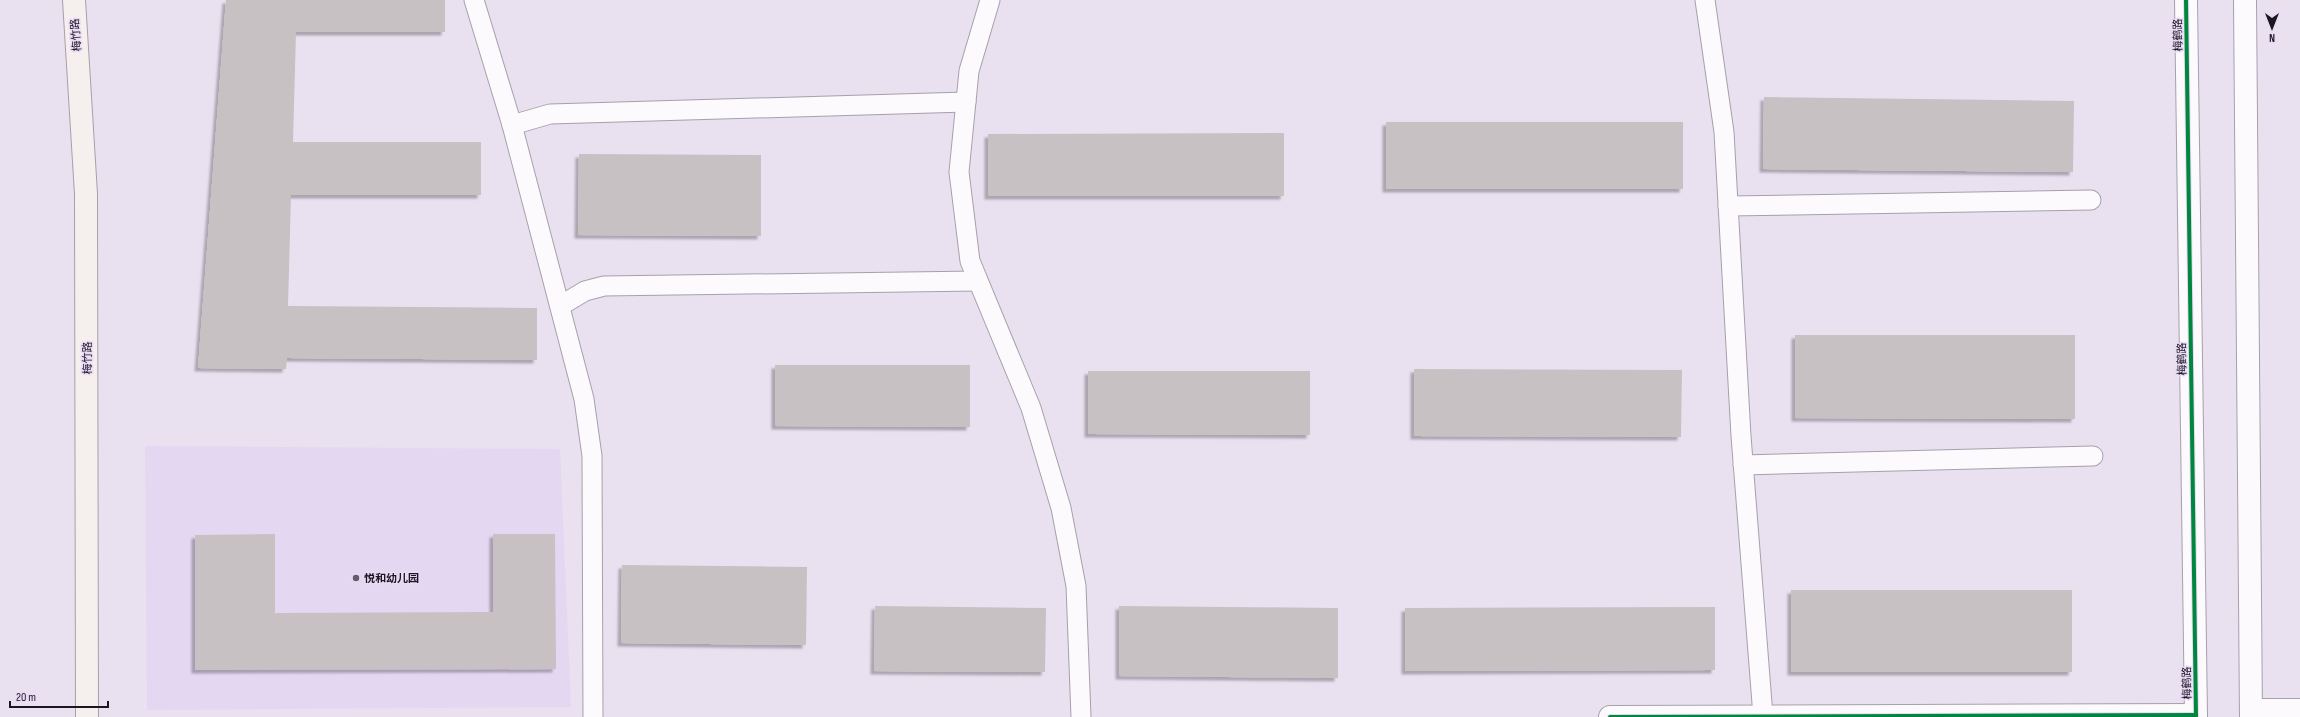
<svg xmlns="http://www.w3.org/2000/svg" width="2300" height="717" font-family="'Sofia Sans Condensed','Noto Sans SC',sans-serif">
  <defs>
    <filter id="shadow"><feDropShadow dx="-3.5" dy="3.5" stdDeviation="1" flood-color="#0004"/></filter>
  </defs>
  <rect width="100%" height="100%" fill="#e9e1f0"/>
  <path fill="#e4d7f1" d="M145,446L560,449L571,707L147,710Z"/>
  <g fill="#c7c1c3" filter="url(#shadow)">
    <path d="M226,0H445V32H296L293,142H481V195H291L288,306L537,308V360L287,358L286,369L198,368Z"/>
    <path d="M1764,97L2074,101L2073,172L1763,169Z"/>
    <rect x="1386" y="122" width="297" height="67"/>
    <path d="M1284,133V196H988V134Z"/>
    <path d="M579,154L761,155V236L578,235Z"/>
    <path d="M1795,335H2075V419L1795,418Z"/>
    <path d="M775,365H970V427L775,426Z"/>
    <path d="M1414,369L1682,370L1681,437L1414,436Z"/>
    <path d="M1088,371H1310V435L1088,434Z"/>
    <path d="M275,534V613L493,612V534H555L556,669L195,670V535Z"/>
    <path d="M622,565L807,567L806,645L621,643Z"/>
    <rect x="1791" y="590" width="281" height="82"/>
    <path d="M875,606L1046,608L1045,672L874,671Z"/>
    <path d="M1119,606L1338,608V678L1119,676Z"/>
    <path d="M1715,607V670L1405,671V608Z"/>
  </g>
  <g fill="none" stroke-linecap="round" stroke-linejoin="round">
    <g stroke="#a6a0ab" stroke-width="21">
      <g id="service">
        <path d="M474,0L512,125L584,399L592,456L593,717"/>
        <path d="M990,0L969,71L959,172L970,261L1031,408L1061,508L1076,586L1081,717"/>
        <path d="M1705,0L1724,132L1741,436L1763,716"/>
        <path d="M512,125L550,114L966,102"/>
        <path d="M1728,206L2091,200"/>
        <path d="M560,306L585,291L604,286L978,281"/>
        <path d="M1743,465L2093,456"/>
      </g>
    </g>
    <g stroke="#a6a0ab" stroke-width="24">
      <g id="minor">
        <path d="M2251,710H2300"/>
        <path d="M1610,717L2196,715"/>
      </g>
    </g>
    <g stroke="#a6a0ab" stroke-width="24">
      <g id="tertiary">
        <path d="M2186,0L2196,717"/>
        <path d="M2245,0L2251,717"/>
      </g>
    </g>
    <g stroke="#a6a0ab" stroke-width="24">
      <path id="secondary" d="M74,0L86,194L87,717"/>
    </g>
    <use href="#service" stroke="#fcfafd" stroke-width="19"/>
    <use href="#minor" stroke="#fcfafd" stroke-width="22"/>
    <use href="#tertiary" stroke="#fcfafd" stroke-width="22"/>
    <use href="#secondary" stroke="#f5efee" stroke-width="22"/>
    <g stroke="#e9dbf6" stroke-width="6">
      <g id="cycleway">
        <path d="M2186,0L2196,717"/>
        <path d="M1610,717L2196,715"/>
      </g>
    </g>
    <use href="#cycleway" stroke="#00873e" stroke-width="4"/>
  </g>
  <circle fill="#635d69" stroke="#e9dbf6" stroke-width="1.5" cx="356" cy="578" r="4"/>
  <g text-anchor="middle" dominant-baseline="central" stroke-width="3" stroke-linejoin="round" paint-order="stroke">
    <g font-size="11" fill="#1b1620" stroke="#e9dbf6">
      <text transform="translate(76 35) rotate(-94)">梅竹路</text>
      <text transform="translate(2178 35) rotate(-91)">梅鹤路</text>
      <text transform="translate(87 358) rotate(-90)">梅竹路</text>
      <text transform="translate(2182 359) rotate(-91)">梅鹤路</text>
      <text transform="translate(2187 683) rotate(-91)">梅鹤路</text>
    </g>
    <g font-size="11" font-weight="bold" fill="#1b1620" stroke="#e9dbf6" text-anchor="start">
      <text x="364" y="578">悦和幼儿园</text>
    </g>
  </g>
  <g transform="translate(2272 28) rotate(180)" stroke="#e9dbf6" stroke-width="3" paint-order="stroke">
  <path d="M0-3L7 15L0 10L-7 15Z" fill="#1b1620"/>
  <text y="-6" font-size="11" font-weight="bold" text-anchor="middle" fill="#1b1620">N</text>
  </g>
  <path d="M10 701v6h98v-6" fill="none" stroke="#1b1620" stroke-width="2"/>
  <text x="16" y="701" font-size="12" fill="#1b1620" stroke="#e9dbf6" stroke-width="3" paint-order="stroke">20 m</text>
</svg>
